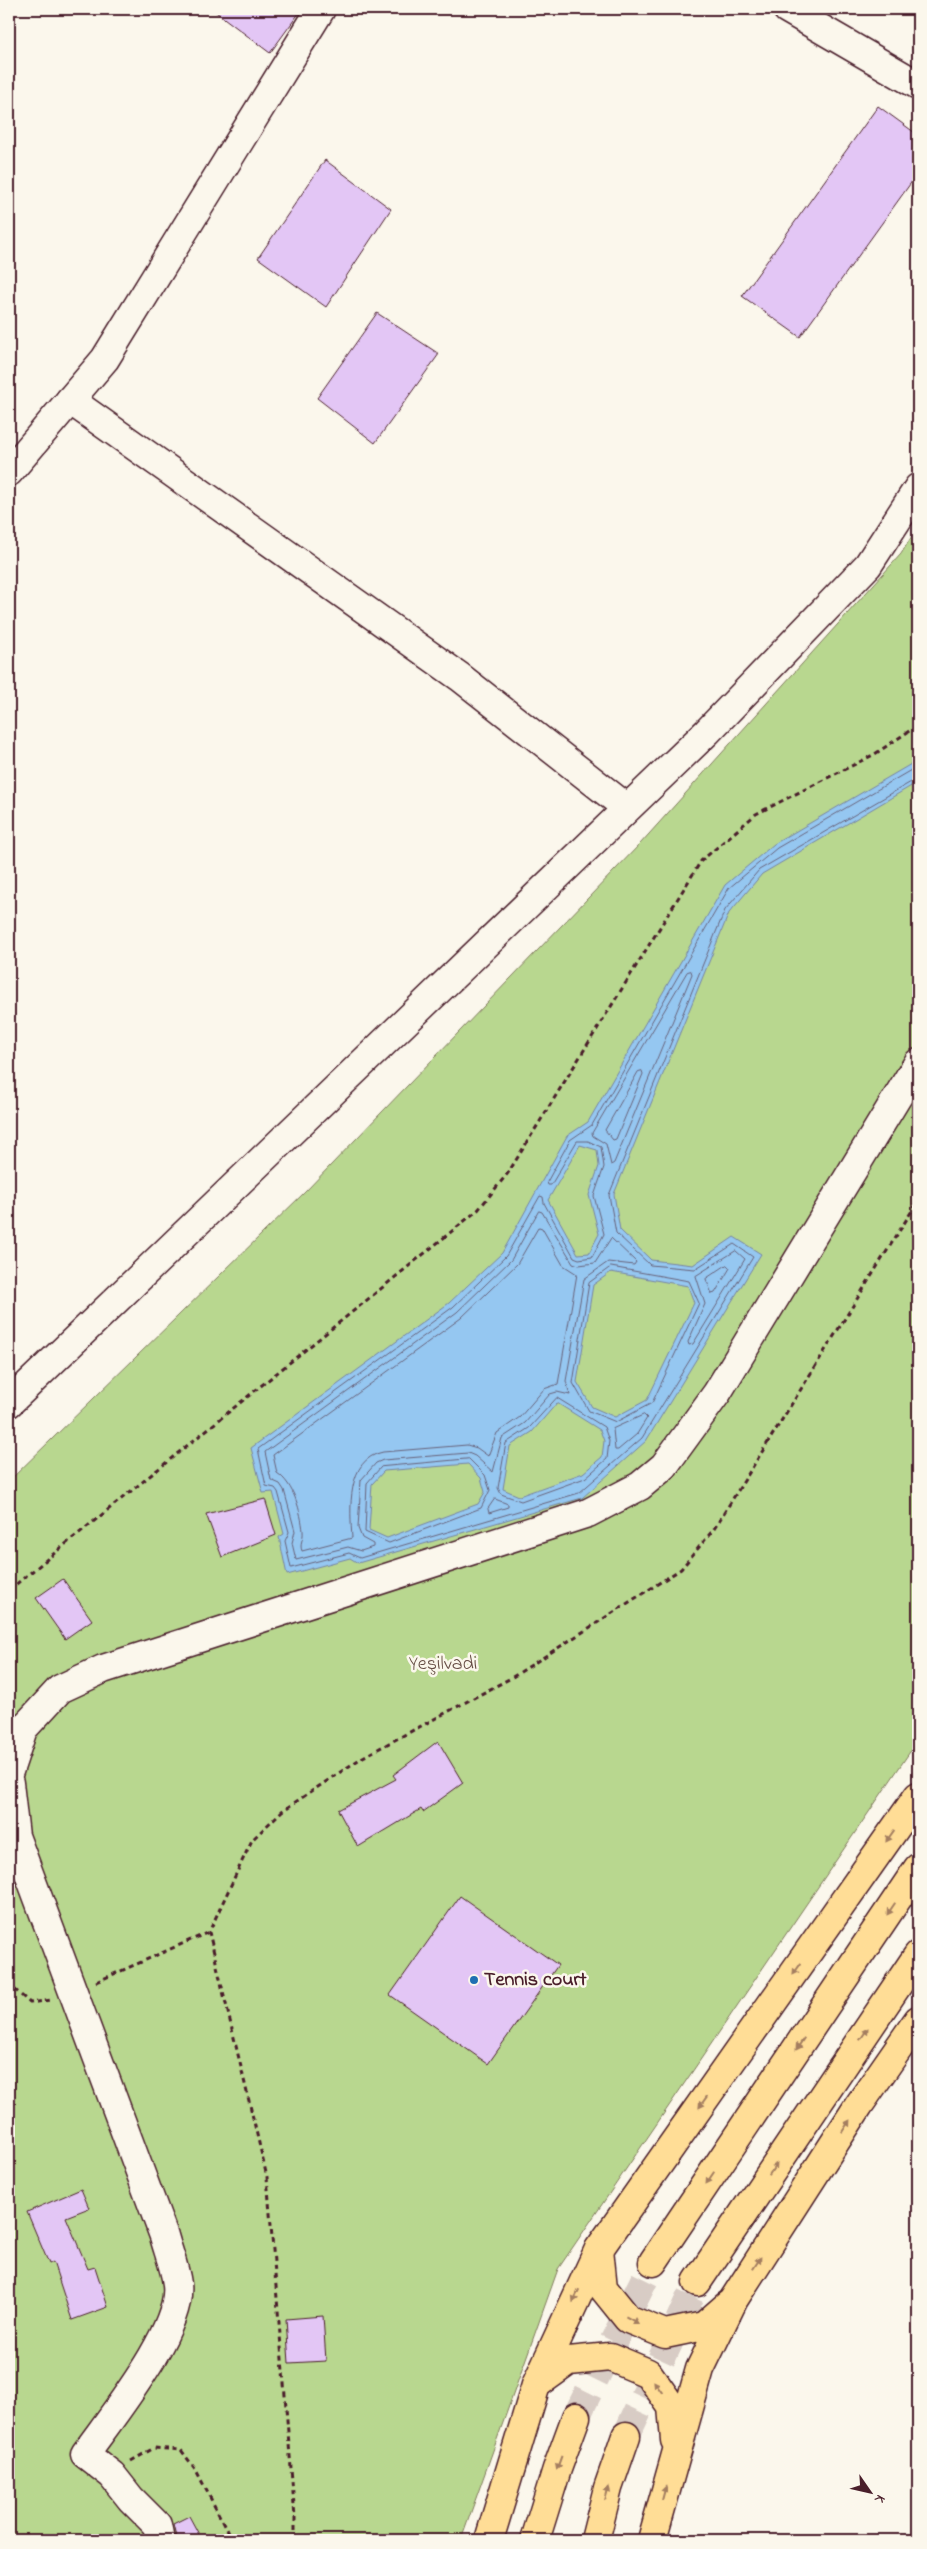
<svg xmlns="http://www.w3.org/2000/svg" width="927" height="2549" font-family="'Indie Flower',sans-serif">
  <rect width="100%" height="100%" fill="#fbf7ec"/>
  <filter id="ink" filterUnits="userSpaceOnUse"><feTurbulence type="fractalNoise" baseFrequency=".02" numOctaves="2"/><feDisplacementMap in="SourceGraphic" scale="10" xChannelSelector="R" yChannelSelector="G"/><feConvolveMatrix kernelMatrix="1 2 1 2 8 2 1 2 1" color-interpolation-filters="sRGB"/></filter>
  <g filter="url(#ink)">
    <path fill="#b8d78f" stroke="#817b5d" d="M918,526V1740L558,2269L461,2540H30L9,2532V1481L305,1192L640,844L901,554Z"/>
    <path fill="#95c7f1" stroke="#7784a2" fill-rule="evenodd" d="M918,760V782L762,874L729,913L614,1194L620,1230L651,1260L693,1265L734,1237L761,1254L646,1441L582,1498L358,1563L350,1558L287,1575L279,1537L284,1534L273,1492L263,1493L251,1448L449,1303L502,1253L567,1136L588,1122L725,885L774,844ZM580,1145L597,1150L599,1166L589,1195L599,1234L589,1253L578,1254L548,1200ZM611,1272L688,1286L694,1303L647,1400L615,1417L592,1407L577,1382L593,1285ZM557,1403L600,1430L604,1441L602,1457L583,1473L519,1496L503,1489L510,1446L532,1432ZM468,1464L481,1478L485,1492L478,1504L387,1538L369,1530L372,1484L384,1471Z"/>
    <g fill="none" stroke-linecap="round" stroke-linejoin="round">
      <g stroke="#68627a" stroke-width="1">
        <path d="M918,766L777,848L729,888L592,1125L570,1140L547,1182L548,1185H551L577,1141H588L601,1147L604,1167L594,1196L604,1234L592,1257L579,1259L574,1257L544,1203L543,1197L540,1196L506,1256L453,1307L258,1449L266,1486L275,1488L278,1492L289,1532L285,1541L291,1568L349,1553L360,1558L579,1493L642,1438L753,1257L734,1244L695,1269L650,1265L616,1233L609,1195L725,910L759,870L918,778"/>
        <path d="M691,971L692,974L614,1163L611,1165L606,1144L593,1136L592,1133L687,972Z"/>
        <path d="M642,1071L643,1074L616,1139L613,1140L605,1130L638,1072Z"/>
        <path d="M539,1211L542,1212L573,1263L579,1265L595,1263L611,1238L636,1262L634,1265L608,1262L584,1279L566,1381L570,1395L557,1392L550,1394L525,1423L502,1438L493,1472L475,1456L468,1453L383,1460L376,1463L361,1480L358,1528L362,1538L373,1544V1547L361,1551L348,1547L296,1560L292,1543L295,1531L284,1490L280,1484L271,1480L265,1452L457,1312L511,1260Z"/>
        <path d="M539,1227L542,1228L563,1265L577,1274L558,1384L544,1389L520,1417L497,1433L488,1456L477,1448L467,1445L383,1452C346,1459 350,1510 352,1538L302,1551C299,1543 304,1539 303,1531C301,1512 294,1484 277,1473L273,1455L461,1318L517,1264Z"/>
        <path d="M736,1251L745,1259L693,1344L689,1345L688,1342L705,1304L696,1276Z"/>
        <path d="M727,1265L730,1268L715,1293L712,1294L706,1279Z"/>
        <path d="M611,1267L689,1281L699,1303L652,1403L616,1422L589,1411L573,1383L589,1283Z"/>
        <path d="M557,1398L604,1427L609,1441L607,1459L585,1478L521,1501L501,1494L498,1488L506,1443L529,1428Z"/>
        <path d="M644,1415L647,1418L637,1434L618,1450H615L613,1429Z"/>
        <path d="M469,1459L485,1475L490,1490L481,1508L389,1543L365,1532L367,1483L381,1467Z"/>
        <path d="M495,1499L508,1504V1507L489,1513L488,1509Z"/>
      </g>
    </g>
    <g fill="#e3c6f5" stroke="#4a1f2b">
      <path d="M212,9H302L270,53Z"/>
      <path d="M878,106L918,135V173L800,337L742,296Z"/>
      <path d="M325,160L391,209L326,307L258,258Z"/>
      <path d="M377,313L439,354L375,443L317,398Z"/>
      <path d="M265,1499L276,1535L222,1557L206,1514Z"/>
      <path d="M63,1579L92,1620L65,1639L36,1598Z"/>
      <path d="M438,1741L463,1783L423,1812L421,1809L358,1847L338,1810L396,1779L393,1775Z"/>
      <path d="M460,1896L558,1965L488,2064L390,1995Z"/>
      <path d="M81,2189L89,2208L66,2217L88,2269L95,2267L108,2307L72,2320L53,2262L49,2264L27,2212Z"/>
      <path d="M323,2316L326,2361L289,2363L286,2319Z"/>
      <path d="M189,2516L202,2540H177L173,2524Z"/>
    </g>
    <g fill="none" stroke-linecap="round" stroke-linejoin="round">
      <g stroke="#d8ccc5" stroke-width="28" stroke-dasharray="28 14" stroke-linecap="butt">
        <path d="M576,2417L653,2262"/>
        <path d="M626,2436L697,2282"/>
      </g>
      <g stroke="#4a1f2b" stroke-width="31">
        <g id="minor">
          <path d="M787,9L918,85"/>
          <path d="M70,400L460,677L627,808"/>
          <path d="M9,472L105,359L321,9"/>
          <path d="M9,1403L707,732L868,565L918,488"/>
          <path d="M9,1771L23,1729L60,1689L103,1669L588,1513L640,1486L664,1466L717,1393L918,1063"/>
          <path d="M9,1783L15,1836L164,2236C168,2251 175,2268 177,2284C183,2329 111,2417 85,2454L112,2475L131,2499L157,2525L160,2540"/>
        </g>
      </g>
      <g stroke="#4a1f2b" stroke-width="31">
        <g id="major">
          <path d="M599,2249L603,2288L628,2319L665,2334L704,2326L728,2305"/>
          <path d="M653,2262L918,1868"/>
          <path d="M697,2282L918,1955"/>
          <path d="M537,2384L569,2361L610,2357L648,2373L672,2407L675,2440"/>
          <path d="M489,2540L536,2385L599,2249L918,1796"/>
          <path d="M535,2540L557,2469L576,2417"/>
          <path d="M595,2540L608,2488L626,2436"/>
          <path d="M652,2540L700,2369L734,2299L859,2105L918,2020"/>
        </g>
      </g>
      <g stroke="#4a1f2b" stroke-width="3" stroke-dasharray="5 4" stroke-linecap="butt">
        <path d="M9,1590L478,1210L508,1173L701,861L756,814L875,754L918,725"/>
        <path d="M9,1972L14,1989L30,2003L51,2000"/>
        <path d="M96,1982L209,1932"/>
        <path d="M131,2461L154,2448L181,2450L196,2470L232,2540"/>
        <path d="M295,2540V2517L267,2177L209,1932L252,1840L282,1811L363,1757L511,1678L642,1594L681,1569L714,1529L918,1201"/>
      </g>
      <use href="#minor" stroke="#fbf7ec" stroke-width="28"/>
      <use href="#major" stroke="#ffdd96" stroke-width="28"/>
    </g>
    <defs><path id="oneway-solid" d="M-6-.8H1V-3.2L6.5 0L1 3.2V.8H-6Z" transform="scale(1.25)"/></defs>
    <g fill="#a47e60">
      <use href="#oneway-solid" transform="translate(890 1836) rotate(125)"/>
      <use href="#oneway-solid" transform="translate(891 1909) rotate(124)"/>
      <use href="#oneway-solid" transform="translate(797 1969) rotate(125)"/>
      <use href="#oneway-solid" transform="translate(864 2034) rotate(-56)"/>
      <use href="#oneway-solid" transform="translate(800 2044) rotate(124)"/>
      <use href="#oneway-solid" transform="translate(703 2102) rotate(125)"/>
      <use href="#oneway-solid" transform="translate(846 2126) rotate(-57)"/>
      <use href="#oneway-solid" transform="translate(773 2169) rotate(-56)"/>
      <use href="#oneway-solid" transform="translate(710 2178) rotate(124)"/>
      <use href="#oneway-solid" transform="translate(757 2263) rotate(-57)"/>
      <use href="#oneway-solid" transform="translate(576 2296) rotate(115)"/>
      <use href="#oneway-solid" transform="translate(632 2320) rotate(29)"/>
      <use href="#oneway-solid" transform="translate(658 2387) rotate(-125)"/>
      <use href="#oneway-solid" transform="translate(559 2463) rotate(110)"/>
      <use href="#oneway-solid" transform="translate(607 2493) rotate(-75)"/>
      <use href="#oneway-solid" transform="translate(664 2493) rotate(-75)"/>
    </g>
  </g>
  <circle fill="#1f6fb2" stroke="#fbf7ec" stroke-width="2" cx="474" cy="1980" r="5"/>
  <g text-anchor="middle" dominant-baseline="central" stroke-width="5" stroke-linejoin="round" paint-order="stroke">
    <g font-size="20" fill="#664d44" stroke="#fbf7ec">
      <text x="443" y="1664">Yeşilvadi</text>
    </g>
    <g font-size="20" font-weight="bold" fill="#4a1f2b" stroke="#fbf7ec" text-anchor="start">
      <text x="484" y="1980">Tennis court</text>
    </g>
  </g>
  <rect width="927" height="2549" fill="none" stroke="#fbf7ec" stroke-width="30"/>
  <rect x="15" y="15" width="897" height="2519" fill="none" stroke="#4a1f2b" stroke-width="2" filter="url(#ink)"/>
  <g transform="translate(870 2492) rotate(124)" stroke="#fbf7ec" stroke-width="4" paint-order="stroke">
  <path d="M0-4L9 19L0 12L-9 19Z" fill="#4a1f2b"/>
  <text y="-8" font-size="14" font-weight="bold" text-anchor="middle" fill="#4a1f2b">K</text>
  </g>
</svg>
